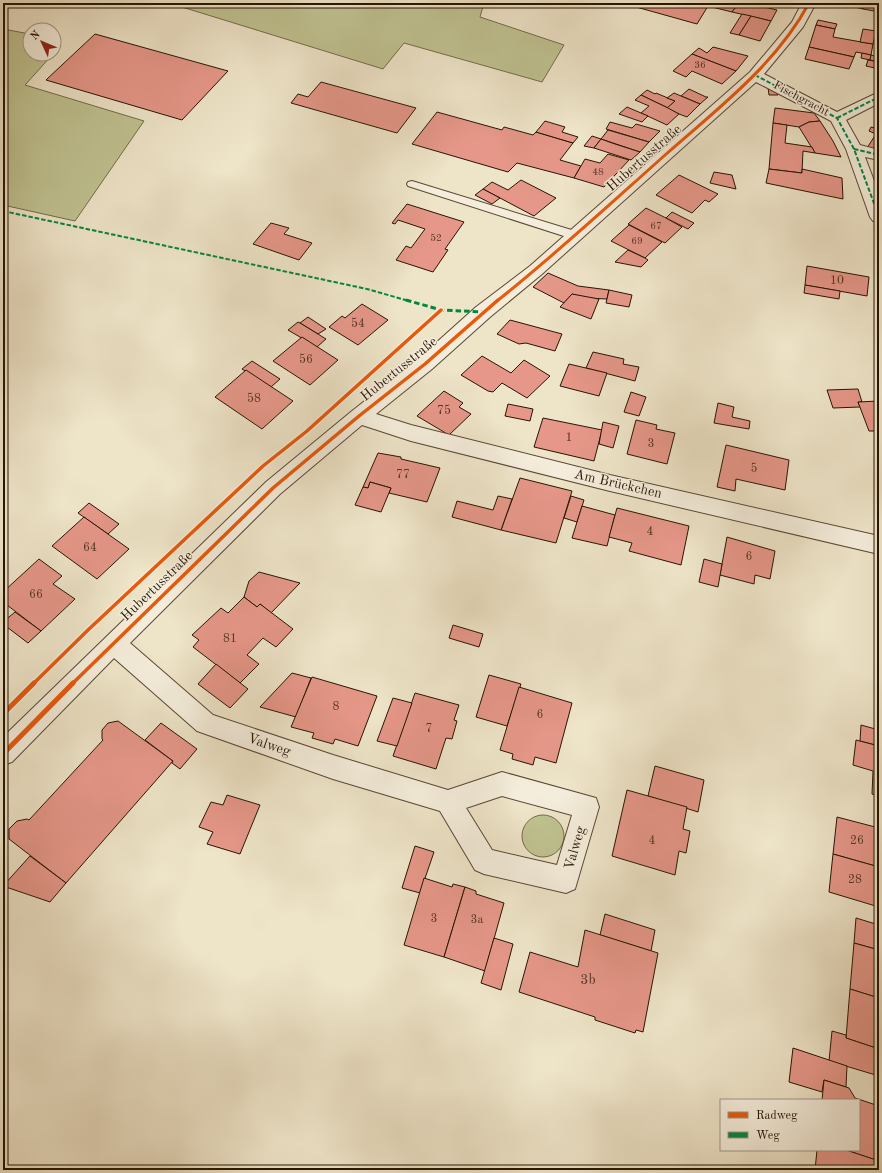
<svg xmlns="http://www.w3.org/2000/svg" width="882" height="1173" font-family="'Old Standard TT',serif">
  <rect width="100%" height="100%" fill="#eee4c8"/>
  <filter id="stains"><feTurbulence type="fractalNoise" baseFrequency=".005" numOctaves="4"/><feColorMatrix values="0 0 0 0 .2 0 0 0 0 .09 0 0 0 0 .02 0 0 0 .5 -.17"/></filter>
  <radialGradient id="worn" r=".72"><stop offset=".6" stop-color="#630" stop-opacity="0"/><stop offset="1" stop-color="#630" stop-opacity=".3"/></radialGradient>
  <g fill="#c0c291" stroke="#746b4a">
    <path d="M169,3H484L480,17L564,45L542,82L404,43L383,69Z"/>
    <path d="M3,29L30,34V54H53L25,85L144,121L75,221L3,205Z"/>
    <circle cx="543" cy="836" r="21"/>
  </g>
  <g fill="#e69789" stroke="#271402">
    <path d="M631,3H739L732,12L708,6L697,24L629,5Z"/>
    <path d="M739,3H747L777,10L771,21L732,12Z"/>
    <path d="M838,3H855L864,6L863,9Z"/>
    <path d="M855,3H877L876,6L868,4L864,6Z"/>
    <path d="M868,4L876,6L874,11L863,9Z"/>
    <path d="M742,14L751,16L739,35L730,33Z"/>
    <path d="M751,16L771,21L760,41L739,35Z"/>
    <path d="M818,20L837,24L835,29L816,25Z"/>
    <path d="M816,25L835,29L833,37L873,44L871,55L856,52L854,57L809,47Z"/>
    <path d="M863,29L876,31L873,44L860,42Z"/>
    <path d="M876,31L879,32V44L874,43Z"/>
    <path d="M95,34L228,71L182,120L46,80Z"/>
    <path d="M713,47L748,56L736,71L692,54L699,48L707,53Z"/>
    <path d="M809,47L854,57L849,69L805,59Z"/>
    <path d="M862,53L871,55L870,60L861,58Z"/>
    <path d="M692,54L705,59L736,71L722,84L692,71L686,77L673,71Z"/>
    <path d="M871,55L879,57V62L870,60Z"/>
    <path d="M868,60L879,62V69L866,66Z"/>
    <path d="M321,82L416,108L397,133L291,103L298,94L308,97Z"/>
    <path d="M768,87L777,88L778,95H769Z"/>
    <path d="M689,89L706,97H708L700,104L681,96Z"/>
    <path d="M647,90L655,94L656,93L675,101L668,108L641,95Z"/>
    <path d="M674,93L681,96L700,104L687,117L679,114L667,108L675,101L667,98Z"/>
    <path d="M641,95L668,108L679,114L667,125L641,113L649,106L635,100Z"/>
    <path d="M627,107L648,116L642,122L619,114Z"/>
    <path d="M775,108L814,113L820,121L809,122L799,127L773,123Z"/>
    <path d="M437,112L502,130L504,127L533,135L536,132L573,143L560,160L581,166L574,178L517,163L508,172L412,144Z"/>
    <path d="M545,121L565,127L562,132L578,137L573,143L536,132Z"/>
    <path d="M820,121L833,141L841,157L815,153L799,127L809,122Z"/>
    <path d="M610,122L632,128L636,124L660,131L649,142L606,129Z"/>
    <path d="M773,123L787,125L785,143L812,147L815,153L803,151L802,173L769,169Z"/>
    <path d="M871,127L879,129V151L867,148L876,134L869,131Z"/>
    <path d="M608,130L649,142L640,152L601,139Z"/>
    <path d="M592,136L601,139L594,148L584,146Z"/>
    <path d="M601,139L615,144L640,152L631,160L594,148Z"/>
    <path d="M608,154L629,160L604,187L574,178L585,159L600,163Z"/>
    <path d="M769,169L802,173V169L842,178L843,199L766,183Z"/>
    <path d="M714,172L732,175L736,189L710,183Z"/>
    <path d="M679,175L718,194L709,202L705,200L692,213L656,195Z"/>
    <path d="M521,180L556,198L534,216L483,189L492,182L508,190Z"/>
    <path d="M483,189L500,198L492,204L475,195Z"/>
    <path d="M407,204L464,222L445,249L448,250L433,272L396,260L406,246L411,248L425,229L398,220L395,224L392,223Z"/>
    <path d="M646,208L666,218L682,227L665,243L628,224Z"/>
    <path d="M672,212L694,223L688,229L666,218Z"/>
    <path d="M271,223L289,228L284,234L312,243L299,260L253,244Z"/>
    <path d="M629,225L662,242L645,258L611,241Z"/>
    <path d="M628,250L645,258L648,260L641,267L615,262Z"/>
    <path d="M807,266L869,277L867,296L805,285Z"/>
    <path d="M548,273L578,286L609,290L607,299L586,298L572,294L564,303L533,287Z"/>
    <path d="M805,285L840,291L839,299L804,293Z"/>
    <path d="M609,290L632,295L629,307L606,303Z"/>
    <path d="M572,294L599,299L591,319L560,307Z"/>
    <path d="M362,304L388,320L358,345L329,327L342,316L345,318Z"/>
    <path d="M308,317L326,329L318,334L300,323Z"/>
    <path d="M510,320L562,334L555,351L526,343L519,344L497,334Z"/>
    <path d="M298,322L300,323L326,339L317,347L288,330Z"/>
    <path d="M302,337L338,360L310,385L273,361Z"/>
    <path d="M593,352L624,359L623,364L639,367L635,381L586,368Z"/>
    <path d="M482,356L511,373L524,360L550,376L527,398L502,383L493,392L488,391L461,375Z"/>
    <path d="M252,361L280,379L271,387L242,369Z"/>
    <path d="M569,364L607,373L599,396L560,386Z"/>
    <path d="M246,370L293,401L262,429L215,397Z"/>
    <path d="M858,389L862,402H858L860,407L833,408L827,390Z"/>
    <path d="M444,391L463,403L459,407L471,414L449,435L417,416Z"/>
    <path d="M631,392L646,397L639,416L624,412Z"/>
    <path d="M879,401V431H869L858,402Z"/>
    <path d="M718,403L734,407L732,417L750,421L749,429L714,423Z"/>
    <path d="M508,404L533,409L530,421L505,416Z"/>
    <path d="M543,418L602,430L594,461L534,447Z"/>
    <path d="M636,420L657,425L656,429L675,433L667,464L627,454Z"/>
    <path d="M603,422L619,426L613,448L599,444Z"/>
    <path d="M726,445L789,460L785,490L736,479L735,491L717,487Z"/>
    <path d="M378,453L401,457V459L440,468L427,502L389,493L391,488L370,482L368,488L363,487Z"/>
    <path d="M520,478L572,491L556,543L501,530Z"/>
    <path d="M370,482L391,488L381,512L355,505L363,487L368,488Z"/>
    <path d="M498,496L512,499L501,530L452,517L457,501L493,510Z"/>
    <path d="M571,496L584,500L577,522L564,518Z"/>
    <path d="M89,503L119,524L108,534L78,513Z"/>
    <path d="M582,506L615,515L607,546L572,538Z"/>
    <path d="M617,508L689,526L681,565L629,551L632,543L609,537Z"/>
    <path d="M84,517L129,549L97,579L52,546Z"/>
    <path d="M727,537L775,551L770,579L755,575L754,584L720,575Z"/>
    <path d="M39,559L62,576L53,584L75,599L41,631L3,602V592Z"/>
    <path d="M704,559L722,564L718,587L699,582Z"/>
    <path d="M259,572L300,583L271,613L260,604L257,607L244,597L249,581Z"/>
    <path d="M244,597L257,607L260,604L293,629L276,647L263,638L247,655L259,664L240,683L193,647L199,640L192,635L221,608L228,613Z"/>
    <path d="M15,612L41,631L28,643L3,624V622Z"/>
    <path d="M453,625L483,634L479,647L449,638Z"/>
    <path d="M216,664L248,689L230,708L198,684Z"/>
    <path d="M292,673L311,678L296,717L260,707Z"/>
    <path d="M489,675L521,684L507,726L476,717Z"/>
    <path d="M312,677L377,696L358,746L335,739L333,744L312,738L314,733L291,727Z"/>
    <path d="M519,687L572,703L556,763L535,757L533,765L512,759L513,754L500,750Z"/>
    <path d="M415,693L459,705L454,720L457,721L452,739L446,738L436,769L393,756Z"/>
    <path d="M393,698L412,703L397,746L377,741Z"/>
    <path d="M118,721L173,761L66,883L9,839V829L17,821L27,819L29,820L103,740L102,739V730L108,723Z"/>
    <path d="M161,723L197,749L180,769L172,763L173,761L145,740Z"/>
    <path d="M861,725L879,730V746L860,741Z"/>
    <path d="M856,740L879,746V796L872,794L873,771L853,765Z"/>
    <path d="M655,766L704,780L698,812L648,796Z"/>
    <path d="M627,790L687,807L683,829L690,831L686,853L679,851L675,875L612,856Z"/>
    <path d="M227,795L260,805L240,854L207,844L213,832L199,827L211,802L223,805Z"/>
    <path d="M837,817L879,828V867L833,854Z"/>
    <path d="M415,846L434,852L420,893L402,888Z"/>
    <path d="M833,854L879,867V907L829,892Z"/>
    <path d="M30,856L66,883L50,902L3,886Z"/>
    <path d="M424,878L452,887L453,884L465,887L444,957L404,945Z"/>
    <path d="M465,887L476,891V894L504,903L485,971L444,957Z"/>
    <path d="M605,914L655,930L651,951L600,935Z"/>
    <path d="M856,918L879,925V950L854,943Z"/>
    <path d="M585,930L658,953L643,1032L636,1030L635,1033L595,1020V1017L519,992L530,952L578,967Z"/>
    <path d="M494,938L513,944L501,990L481,983Z"/>
    <path d="M854,943L879,950V998L850,989Z"/>
    <path d="M850,989L879,998V1049L846,1038Z"/>
    <path d="M832,1031L846,1035V1038L879,1049V1076L829,1061Z"/>
    <path d="M793,1048L847,1066L846,1087L824,1080L822,1092L789,1082Z"/>
    <path d="M824,1080L849,1088L855,1098L879,1106V1161L846,1150H859V1100H822Z"/>
    <path d="M817,1150H846L879,1161V1170H815Z"/>
  </g>
  <g fill="none" stroke-linecap="round" stroke-linejoin="round">
    <g stroke="#594834" stroke-width="2">
      <path id="service" d="M412,181L578,232L580,235L578,238H570L408,186L407,184L408,182Z"/>
    </g>
    <g stroke="#594834" stroke-width="2">
      <path id="minor" d="M802,3H816L803,27L764,74L837,112L879,92V103L846,120L860,145L879,150V160L865,157L879,194V223L873,221L870,217L846,149L831,121L756,82L542,274L490,317L432,369L376,414L411,425L610,475L879,536V554L610,491L411,441L362,425L280,494L130,643L213,715L333,755L448,790L502,772L596,798L599,807L575,889L566,893L484,874L475,870L440,811L333,779L197,731L114,658L12,762L3,765V737L266,482L352,411L418,359L476,307L530,266L750,72L792,22ZM502,796L572,815L557,865L492,850L466,808Z"/>
    </g>
    <use href="#service" fill="#f4eddb" fill-rule="evenodd"/>
    <use href="#minor" fill="#f4eddb" fill-rule="evenodd"/>
    <g stroke="#00873e" stroke-width="2" stroke-dasharray="4.5 2" stroke-linecap="butt">
      <path d="M755,75L837,118L854,149L879,217"/>
      <path d="M837,118L879,97"/>
      <path d="M854,149L879,155"/>
      <path d="M3,211L367,289L409,301"/>
    </g>
    <path stroke="#00873e" stroke-width="3" stroke-dasharray="5.5 3" stroke-linecap="butt" d="M406,300L441,310L483,312"/>
    <g stroke="#f4eddb" stroke-width="5">
      <path id="cycleway-far2" d="M497,301C555,255 609,205 664,156C716,110 776,65 809,3"/>
    </g>
    <g stroke="#f4eddb" stroke-width="6">
      <g id="cycleway-far1">
        <path d="M33,684L88,630L263,466L307,431L441,310"/>
        <path d="M72,684L273,488L359,416L425,364L498,300"/>
      </g>
    </g>
    <g stroke="#f4eddb" stroke-width="8">
      <g id="cycleway">
        <path d="M3,714L34,683"/>
        <path d="M3,754L73,683"/>
      </g>
    </g>
    <use href="#cycleway-far2" stroke="#e8590c" stroke-width="3"/>
    <use href="#cycleway-far1" stroke="#e8590c" stroke-width="3.5"/>
    <use href="#cycleway" stroke="#e8590c" stroke-width="5"/>
  </g>
  <g text-anchor="middle" dominant-baseline="central" stroke-width="3" stroke-linejoin="round" paint-order="stroke">
    <g font-size="10" fill="#573524">
      <text x="700" y="65">36</text>
      <text x="598" y="172">48</text>
      <text x="656" y="226">67</text>
      <text x="436" y="238">52</text>
      <text x="637" y="241">69</text>
    </g>
    <g font-size="12" fill="#271402" stroke="#f4eddb">
      <text transform="translate(801 99) rotate(28)">Fischgracht</text>
    </g>
    <g font-size="12" fill="#573524">
      <text x="837" y="281">10</text>
      <text x="358" y="324">54</text>
      <text x="306" y="360">56</text>
      <text x="254" y="399">58</text>
      <text x="444" y="411">75</text>
      <text x="569" y="438">1</text>
      <text x="651" y="444">3</text>
      <text x="754" y="469">5</text>
      <text x="403" y="475">77</text>
      <text x="650" y="532">4</text>
      <text x="90" y="548">64</text>
      <text x="749" y="557">6</text>
      <text x="36" y="595">66</text>
      <text x="230" y="639">81</text>
      <text x="336" y="707">8</text>
      <text x="540" y="715">6</text>
      <text x="429" y="729">7</text>
      <text x="652" y="841">4</text>
      <text x="857" y="841">26</text>
      <text x="855" y="880">28</text>
      <text x="434" y="919">3</text>
      <text x="477" y="920">3a</text>
    </g>
    <g font-size="14" fill="#271402" stroke="#f4eddb">
      <text transform="translate(644 158) rotate(-41)">Hubertusstraße</text>
      <text transform="translate(399 369) rotate(-39)">Hubertusstraße</text>
      <text transform="translate(618 484) rotate(13)">Am Brückchen</text>
      <text transform="translate(157 586) rotate(-44)">Hubertusstraße</text>
      <text transform="translate(269 745) rotate(19)">Valweg</text>
      <text transform="translate(575 848) rotate(-74)">Valweg</text>
    </g>
    <g font-size="14" fill="#573524">
      <text x="588" y="980">3b</text>
    </g>
  </g>
  <rect width="882" height="1173" fill="none" stroke="#eee4c8" stroke-width="16"/>
  <rect x="4" y="4" width="874" height="1165" fill="none" stroke="#271402" stroke-width="2"/>
  <rect x="8" y="8" width="866" height="1157" fill="none" stroke="#271402"/>
  <rect x="720" y="1099" width="140" height="52" fill="#f4eddb" stroke="#a29684"/>
  <rect x="728" y="1112" width="20" height="6" fill="#e8590c" stroke="#a29684"/>
  <text x="756" y="1119" font-size="12" fill="#271402">Radweg</text>
  <rect x="728" y="1132" width="20" height="6" fill="#00873e" stroke="#a29684"/>
  <text x="756" y="1139" font-size="12" fill="#271402">Weg</text>
  <g transform="translate(42 42) rotate(314)"><circle r="19" fill="#f4eddb" stroke="#a29684"/>
  <path d="M0-3L7 15L0 10L-7 15Z" fill="#8f2418"/>
  <text y="-6" font-size="11" font-weight="bold" text-anchor="middle" fill="#271402">N</text>
  </g>
  <rect width="100%" height="100%" filter="url(#stains)"/>
  <rect width="100%" height="100%" fill="url(#worn)"/>
</svg>
